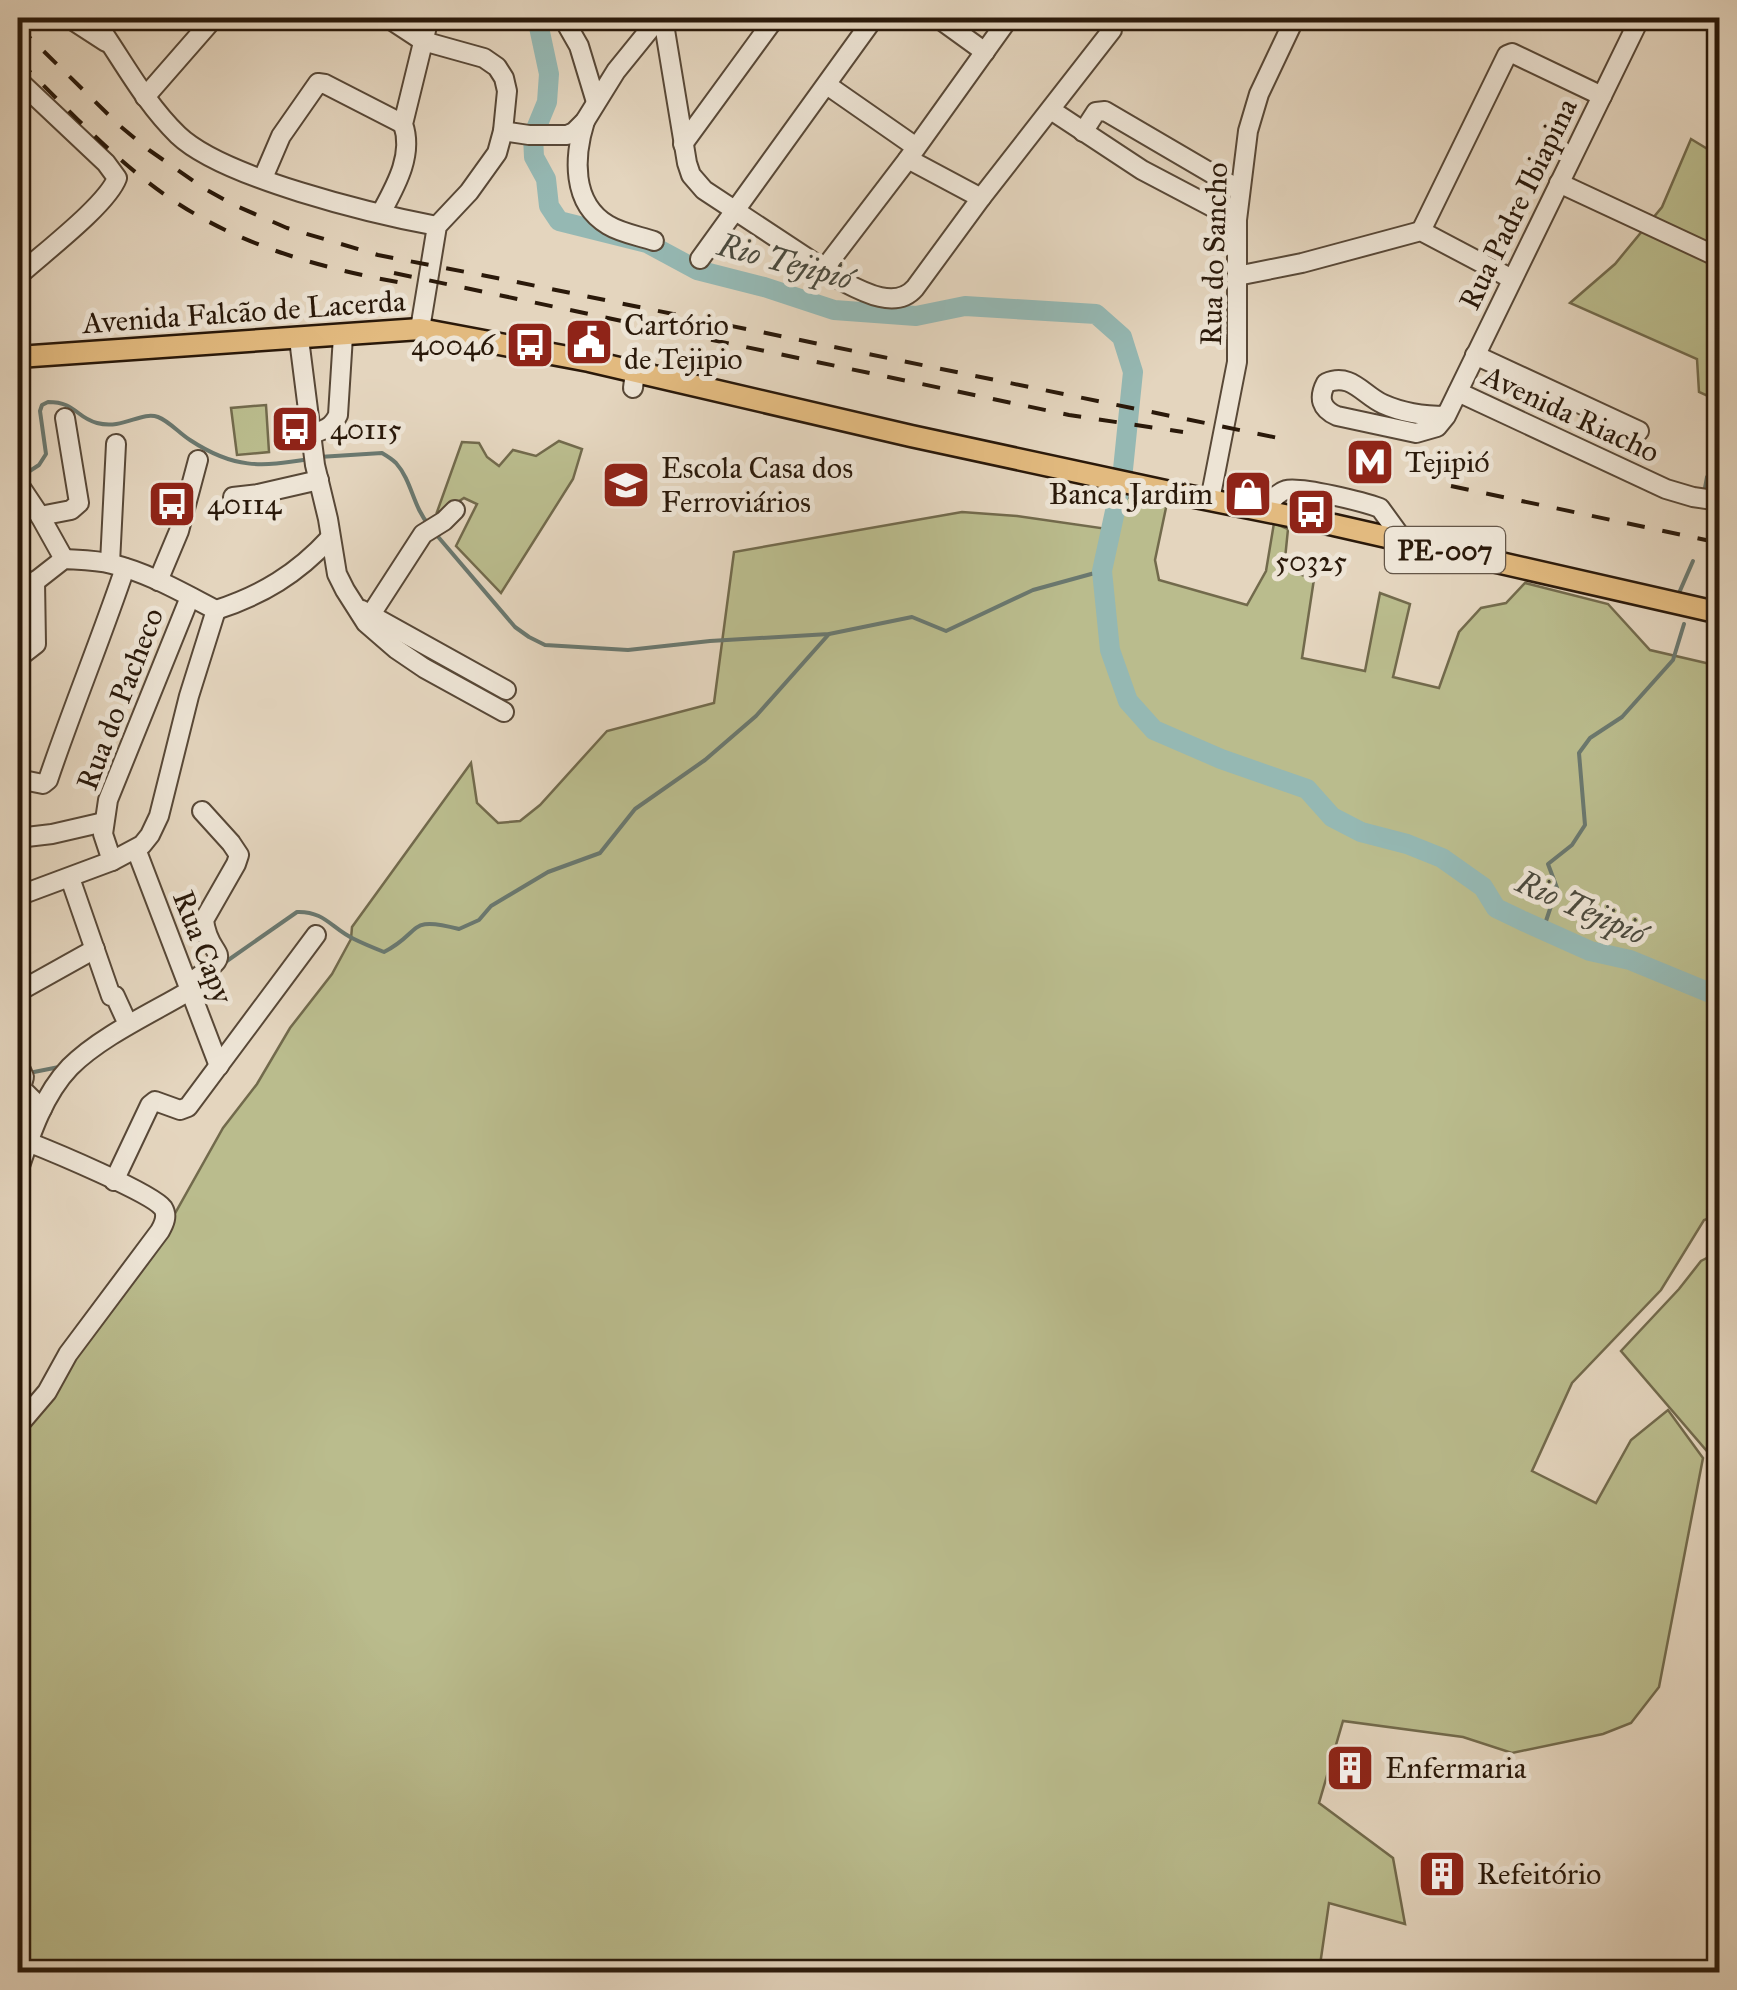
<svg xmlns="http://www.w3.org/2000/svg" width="1737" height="1990" font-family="'IM FELL Great Primer',serif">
  <rect width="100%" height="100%" fill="#e4d5be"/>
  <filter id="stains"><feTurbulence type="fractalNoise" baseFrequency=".002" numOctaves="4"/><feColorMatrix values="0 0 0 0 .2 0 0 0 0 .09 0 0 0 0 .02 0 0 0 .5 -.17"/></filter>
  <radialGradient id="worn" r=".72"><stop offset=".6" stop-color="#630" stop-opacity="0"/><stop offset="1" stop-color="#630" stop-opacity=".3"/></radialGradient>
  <g fill="#babc8d" stroke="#726a4c" stroke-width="2.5">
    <path d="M1691,139L1719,156V401L1699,392L1697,359L1570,303L1615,264L1662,207Z"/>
    <path d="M266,405L269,452L237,455L231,408Z"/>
    <path d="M559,441L582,449L573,479L501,593L456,546L477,504L464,498L444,511L437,512L462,442L479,443L487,457L499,466L513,450L536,456Z"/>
    <path d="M1128,497L1167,503L1155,560L1159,580L1247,605L1266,571L1274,523L1288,529L1284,569L1314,579L1302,658L1365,671L1380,593L1410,604L1393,677L1439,688L1459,632L1481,608L1506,603L1525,583L1608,604L1650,650L1719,666V1215L1704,1220L1661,1290L1572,1383L1532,1471L1596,1503L1631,1440L1668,1410L1703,1458L1659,1687L1631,1723L1603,1734L1512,1753L1463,1737L1343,1721L1319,1803L1393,1858L1405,1924L1329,1903L1319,1972H18V1424L169,1224L223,1128L257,1084L290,1028L332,974L351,939L352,927L471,763L477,803L498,823L520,821L540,805L607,731L714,703L734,552L962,512L1017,516L1107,529Z"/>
    <path d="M1707,1258L1715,1264L1719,1276V1426L1706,1450L1621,1351L1679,1289L1701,1261Z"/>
  </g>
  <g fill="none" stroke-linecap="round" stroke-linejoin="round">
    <g stroke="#6a786f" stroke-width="4">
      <path d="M319,457L382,453C387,456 392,459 396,463C412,481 413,507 429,525"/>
      <path d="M22,476L39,465L46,454L40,411L42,405L48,402C76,402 75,417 97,423C123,430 141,411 158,417C169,421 180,434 190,440C234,469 260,467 310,459"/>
      <path d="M1704,493L1707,477L1720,465"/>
      <path d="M434,532L515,627L529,637L545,645L628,650L710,641L829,634L912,617L946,631L1033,590L1102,571"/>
      <path d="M1679,593L1693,561"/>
      <path d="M1543,930L1557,888L1548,864L1572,845L1585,825L1579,753L1590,738L1622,717L1673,660L1684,624"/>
      <path d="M224,963L297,912C325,911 332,929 354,939C364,944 374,948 384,952C423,932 406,915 459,929L479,920L491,906L548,872L600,853L635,809L705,760L756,716L829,634"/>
      <path d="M29,1073L59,1067"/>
    </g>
    <path stroke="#95b8b3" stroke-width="20" d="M537,18L549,74L547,102L533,136L534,157L546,179L549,206L559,221L647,243L697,270L764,287L834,310L916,316L965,306L1096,314L1122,337L1133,372L1122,479L1102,571L1110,650L1128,701L1154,730L1221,759L1307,789L1332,817L1361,832L1407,844L1442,858L1483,887L1496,908L1523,921L1590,951L1630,960L1720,997"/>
    <g stroke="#584837" stroke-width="22">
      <g id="minor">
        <path d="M69,18L106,42"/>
        <path d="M93,18C121,57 143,101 178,135C223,178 373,214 437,226"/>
        <path d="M388,18L423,41L484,58L497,67L504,78L507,91L503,131L497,153L469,192L437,226L420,329"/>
        <path d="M563,18L579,46L596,102"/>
        <path d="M663,18L687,163L691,175L704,190L842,281C863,292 896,310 915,288L981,198L908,159"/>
        <path d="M938,18L985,52"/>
        <path d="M18,80L106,163L117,178C107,205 42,254 18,276"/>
        <path d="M827,85L916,147"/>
        <path d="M145,97L214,18"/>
        <path d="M1051,110L1142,170L1237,220"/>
        <path d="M585,121C574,156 571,203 608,225C621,233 639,236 654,241"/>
        <path d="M503,131L529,135H567L574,132L585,121L616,71L659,18"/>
        <path d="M1083,132L1096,112L1105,111L1240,190"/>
        <path d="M683,144L775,18"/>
        <path d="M263,178L281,136L318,83L325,84L403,124"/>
        <path d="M1559,183L1720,258"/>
        <path d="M981,198L1112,30"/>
        <path d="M381,213C395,187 414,155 403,124L429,18"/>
        <path d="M1421,231L1507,55L1512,53L1602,96"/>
        <path d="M700,259L874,18"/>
        <path d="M824,269L908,159L1009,18"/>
        <path d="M1237,276L1302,263L1421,231L1512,279"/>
        <path d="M299,339L315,465L328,519L337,574L345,590L366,623L396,649L424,668L504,712"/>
        <path d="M1475,355L1639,431"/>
        <path d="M633,388L635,372"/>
        <path d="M1458,392L1666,489L1693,497L1720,501"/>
        <path d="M1446,416C1425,416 1403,413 1383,404C1363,395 1351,372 1326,383C1318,398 1321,409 1337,416L1416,433L1437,427L1446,416L1640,18"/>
        <path d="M311,434C324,430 332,428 338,415L343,336"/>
        <path d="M18,483L40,516L64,559"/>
        <path d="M233,497L258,494L319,480"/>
        <path d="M1210,500L1237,362V220L1248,131L1259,94L1295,18"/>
        <path d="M1262,511C1269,504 1276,493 1286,490C1300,486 1364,502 1380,508L1404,541"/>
        <path d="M40,516L71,510L79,503L65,418"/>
        <path d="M110,563L116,444"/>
        <path d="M158,581L179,531L198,460"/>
        <path d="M18,595L64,559C80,560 97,560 112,564C149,573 183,593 216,610C262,595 297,574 330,538"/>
        <path d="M362,610L506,690"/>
        <path d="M366,622L423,534L444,521L455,510"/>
        <path d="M18,658L36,644L35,581"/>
        <path d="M18,779L43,784L48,780C72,709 101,639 125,568"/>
        <path d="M18,838L52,834L104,822"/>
        <path d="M136,849L219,1066"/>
        <path d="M112,861L103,834L108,800L190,597"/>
        <path d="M70,878L111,996H115L126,1020"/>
        <path d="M18,896L112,861L142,845L150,835L159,816L189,696L216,610"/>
        <path d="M188,984C241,947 209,963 204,920L236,864L239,855L231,843L202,811"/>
        <path d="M18,992L95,949"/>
        <path d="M18,1063L24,1077L21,1088L42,1109"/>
        <path d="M18,1172C30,1136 43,1095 70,1067C101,1036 152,1013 189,991"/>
        <path d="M114,1181L150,1105L155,1101L180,1110L188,1107L316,935"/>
        <path d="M18,1426L47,1392L68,1354L160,1231C164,1224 168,1216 163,1208C152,1193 51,1151 28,1142"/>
      </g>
    </g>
    <g stroke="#2a190a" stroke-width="25">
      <path id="major" d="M18,357L420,329L589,361L911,436L1170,492L1334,525L1720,613"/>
    </g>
    <use href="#minor" stroke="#ede4d5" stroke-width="18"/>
    <use href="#major" stroke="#e2ba7f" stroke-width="20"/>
    <g stroke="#2a190a" stroke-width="4" stroke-dasharray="18 18" stroke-linecap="butt">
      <path d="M18,26L120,126L149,150L205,189L234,205L287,228L378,255L512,281L1288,440"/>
      <path d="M18,60C67,108 114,160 171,199C242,247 324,269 408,284"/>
      <path d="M394,273L1069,415L1183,432"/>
      <path d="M1451,486L1720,543"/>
    </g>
  </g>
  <defs>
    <g id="civic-square" transform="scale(2.5)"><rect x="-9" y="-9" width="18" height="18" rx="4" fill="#8f2418" stroke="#ede4d5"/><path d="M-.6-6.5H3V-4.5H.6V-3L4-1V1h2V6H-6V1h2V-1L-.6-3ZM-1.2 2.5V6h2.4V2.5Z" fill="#fff"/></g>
    <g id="bus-square" transform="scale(2.5)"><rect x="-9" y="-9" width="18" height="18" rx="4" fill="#8f2418" stroke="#ede4d5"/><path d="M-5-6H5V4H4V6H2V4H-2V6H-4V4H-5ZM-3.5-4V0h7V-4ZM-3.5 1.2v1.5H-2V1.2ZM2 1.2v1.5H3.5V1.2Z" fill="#fff"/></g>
    <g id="metro-square" transform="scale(2.5)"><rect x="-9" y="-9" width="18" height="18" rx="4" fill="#8f2418" stroke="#ede4d5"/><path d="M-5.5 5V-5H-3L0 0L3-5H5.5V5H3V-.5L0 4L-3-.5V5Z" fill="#fff"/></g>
    <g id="school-square" transform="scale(2.5)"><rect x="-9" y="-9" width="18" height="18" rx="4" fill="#8f2418" stroke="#ede4d5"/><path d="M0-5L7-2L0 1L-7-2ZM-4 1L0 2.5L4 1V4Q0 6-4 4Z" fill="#fff"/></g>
    <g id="shop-square" transform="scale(2.5)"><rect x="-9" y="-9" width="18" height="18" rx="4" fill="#8f2418" stroke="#ede4d5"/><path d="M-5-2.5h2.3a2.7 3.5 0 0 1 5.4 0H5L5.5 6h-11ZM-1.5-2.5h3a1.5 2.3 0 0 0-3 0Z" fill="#fff"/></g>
    <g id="building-square" transform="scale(2.5)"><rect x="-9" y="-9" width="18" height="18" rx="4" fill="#8f2418" stroke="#ede4d5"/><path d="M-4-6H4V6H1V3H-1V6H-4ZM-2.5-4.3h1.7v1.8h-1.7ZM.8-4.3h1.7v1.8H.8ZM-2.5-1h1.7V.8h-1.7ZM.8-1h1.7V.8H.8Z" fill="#fff"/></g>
  </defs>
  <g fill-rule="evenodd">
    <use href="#civic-square" x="589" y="342"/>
    <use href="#bus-square" x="530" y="345"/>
    <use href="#bus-square" x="295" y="429"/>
    <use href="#metro-square" x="1370" y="462"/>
    <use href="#school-square" x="626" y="485"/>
    <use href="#shop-square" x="1248" y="494"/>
    <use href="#bus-square" x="172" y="504"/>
    <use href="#bus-square" x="1311" y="512"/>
    <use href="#building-square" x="1350" y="1768"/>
    <use href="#building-square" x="1442" y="1874"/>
  </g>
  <g text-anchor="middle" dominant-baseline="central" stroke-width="10" stroke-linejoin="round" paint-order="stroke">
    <rect fill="#ede4d5" stroke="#645647" stroke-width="2.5" x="1385" y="527" width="120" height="46" rx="8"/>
    <g font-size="28" font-weight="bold" fill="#2a190a">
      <text x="1445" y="550">PE-007</text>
    </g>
    <g font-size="30" fill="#2a190a" stroke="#ede4d5">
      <text transform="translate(1518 204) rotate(-64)">Rua Padre Ibiapina</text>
      <text transform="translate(1214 254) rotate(-88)">Rua do Sancho</text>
      <text transform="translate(244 312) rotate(-4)">Avenida Falcão de Lacerda</text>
      <text transform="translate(1571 414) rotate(25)">Avenida Riacho</text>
      <text transform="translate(120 699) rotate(-69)">Rua do Pacheco</text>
      <text transform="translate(203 947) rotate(69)">Rua Capy</text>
    </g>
    <g font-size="30" fill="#2a190a" stroke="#ede4d5" text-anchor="start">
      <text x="624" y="325">Cartório<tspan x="624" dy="34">de Tejipio</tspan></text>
      <text x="495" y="345" text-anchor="end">40046</text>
      <text x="330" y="429">40115</text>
      <text x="1405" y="462">Tejipió</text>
      <text x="661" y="468">Escola Casa dos<tspan x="661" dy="34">Ferroviários</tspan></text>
      <text x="1213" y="494" text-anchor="end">Banca Jardim</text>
      <text x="207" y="504">40114</text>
      <text x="1311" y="561" text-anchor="middle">50325</text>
      <text x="1385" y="1768">Enfermaria</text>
      <text x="1477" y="1874">Refeitório</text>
    </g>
    <g font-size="32" font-style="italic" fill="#4a493d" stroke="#ede4d5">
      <text transform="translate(785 262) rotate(15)">Rio Tejipió</text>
      <text transform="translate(1581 908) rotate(24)">Rio Tejipió</text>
    </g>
  </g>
  <rect width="1737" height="1990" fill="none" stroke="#e4d5be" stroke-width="60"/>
  <rect x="20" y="20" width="1697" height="1950" fill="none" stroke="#2a190a" stroke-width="5"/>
  <rect x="30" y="30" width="1677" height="1930" fill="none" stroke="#2a190a" stroke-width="2.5"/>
  <rect width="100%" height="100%" filter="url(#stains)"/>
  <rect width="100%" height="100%" fill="url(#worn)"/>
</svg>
